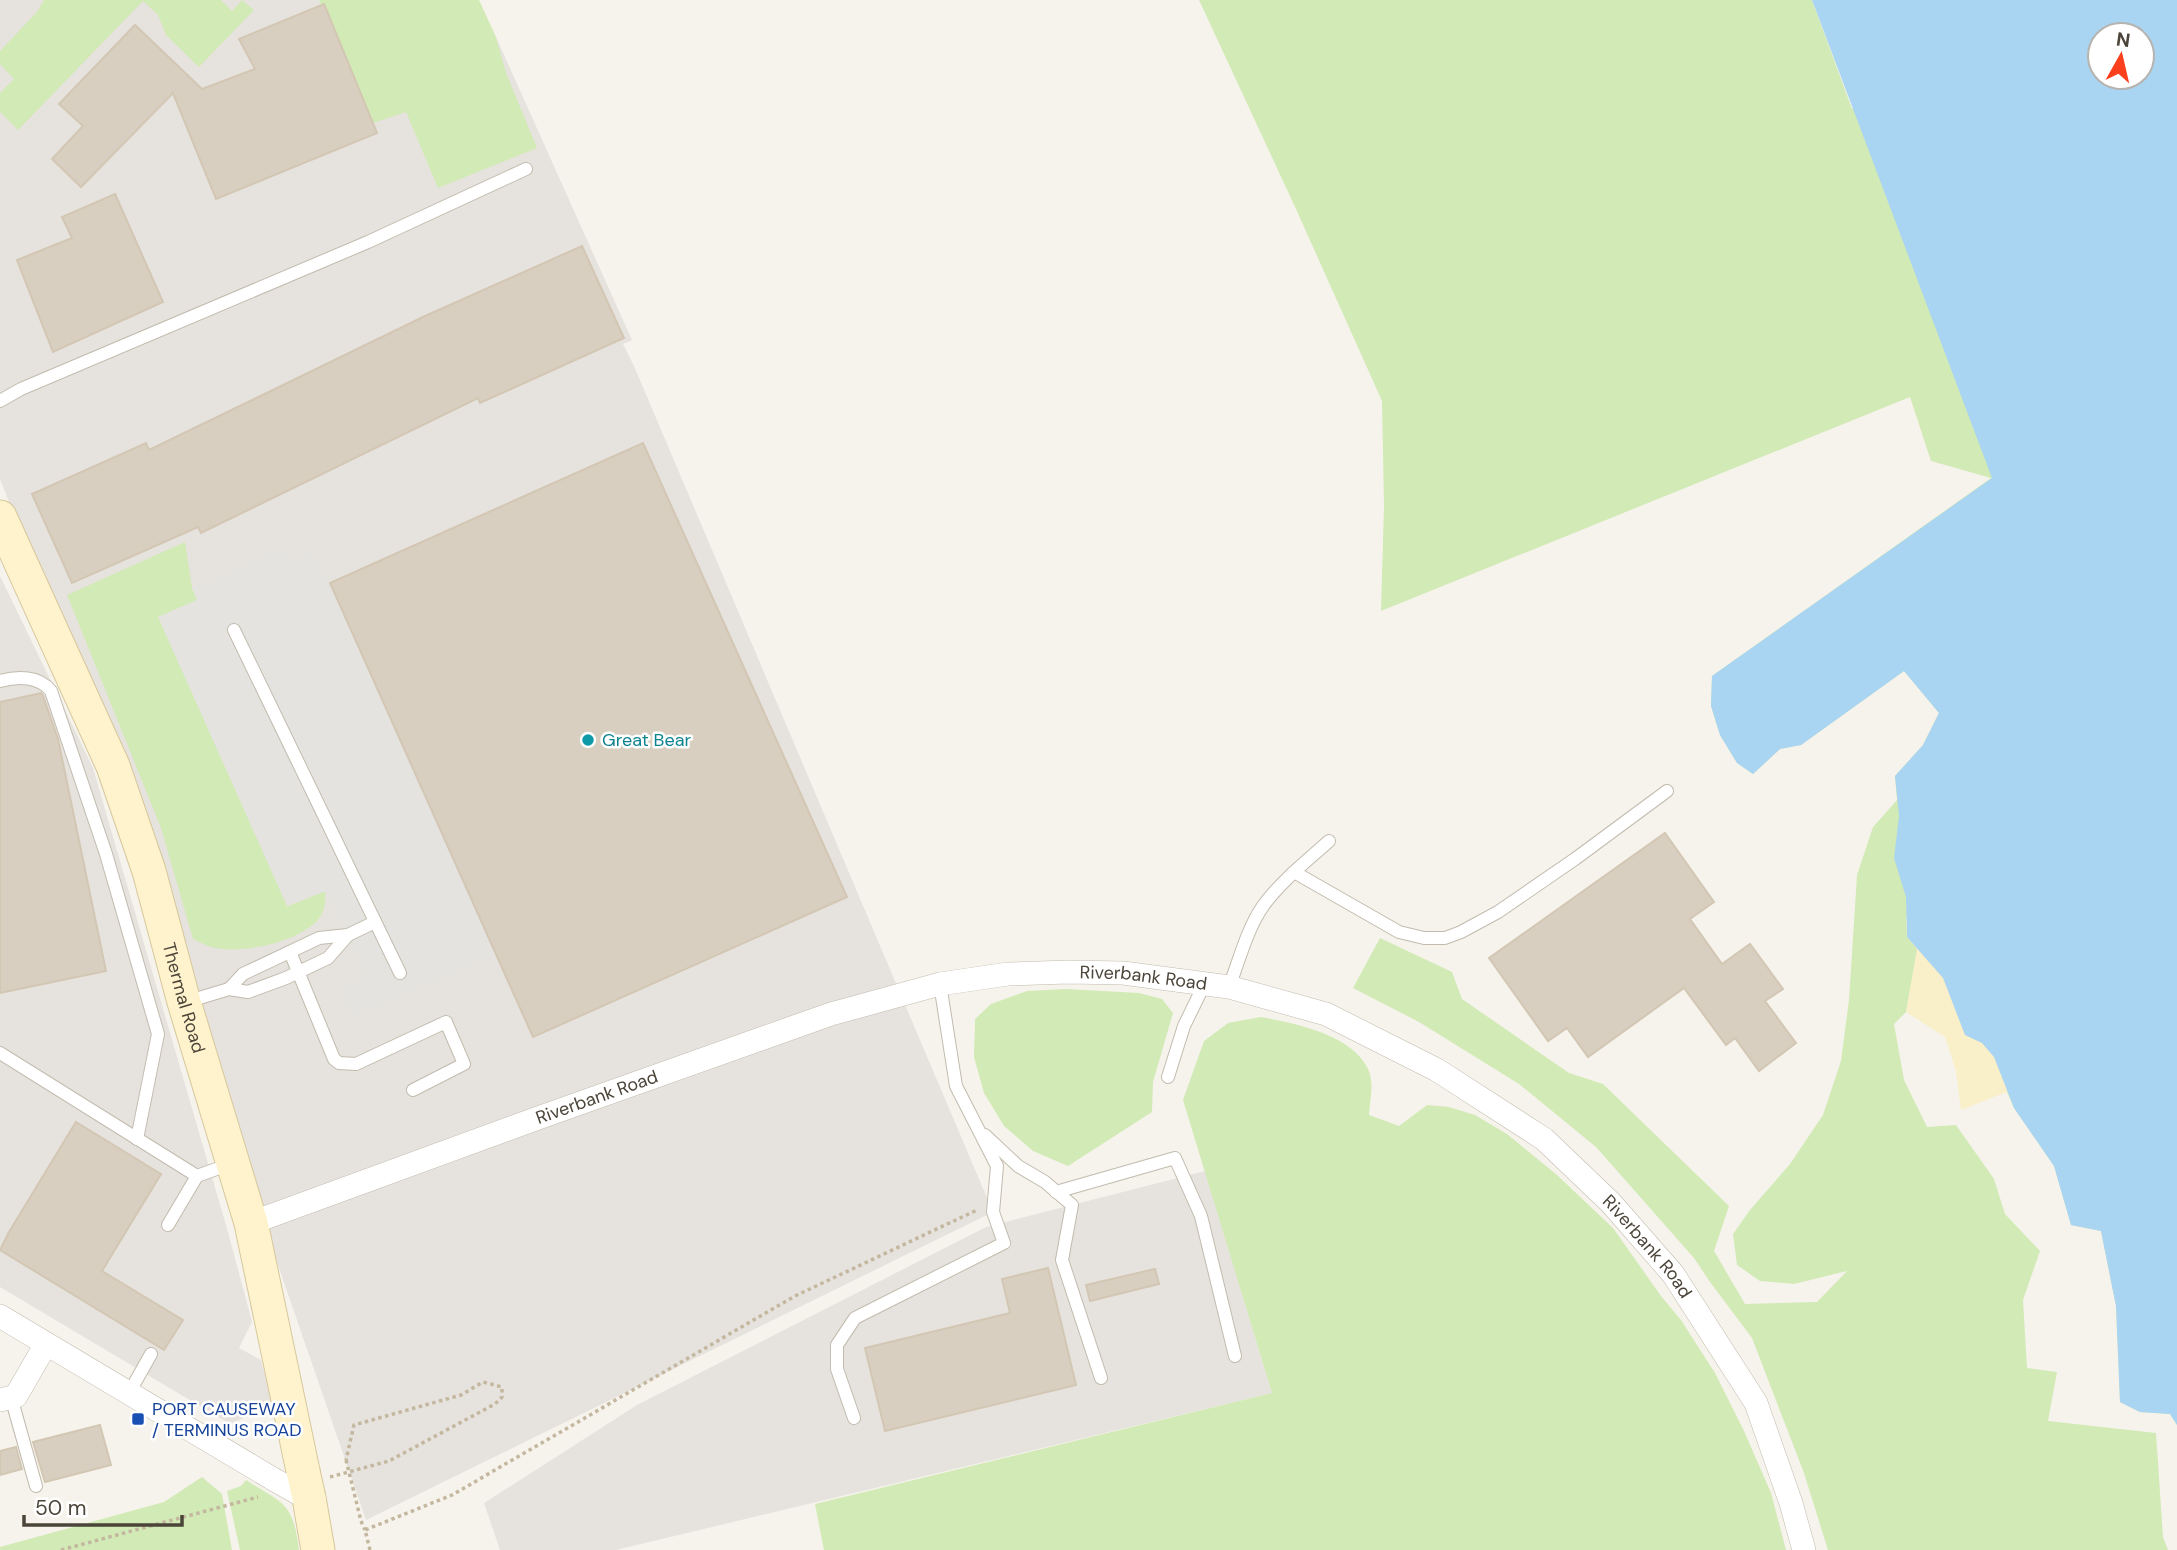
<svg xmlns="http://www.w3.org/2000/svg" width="2177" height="1550" font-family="'DM Sans',sans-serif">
  <rect width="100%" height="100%" fill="#f6f3ec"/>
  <g fill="#e6e2dd">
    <path d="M0,0H319L344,52L496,37L632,340L623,344L634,366L993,1212L366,1520L56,622L0,479Z"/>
    <path d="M0,576L93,768L228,1232L252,1322L239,1348L261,1360L273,1404L230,1424L0,1287Z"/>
    <path d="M1205,1171L1272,1393L616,1550H500L484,1503L637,1405L986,1227Z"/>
  </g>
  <g fill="#d2eab5">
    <path d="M44,0H221L232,11L242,0L254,10L199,67L166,35L158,15L143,1L18,130L0,112V93L14,79L0,64V51L37,12Z"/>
    <path d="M319,0H479L496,37L506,73L537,148L438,188L406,112L373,123Z"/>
    <path d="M1199,0H1812L1852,109L1983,0L2177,1425L2170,1414L2140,1412L2120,1402L2116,1306L2101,1231L2071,1225L2054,1166L2014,1108L2007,1092L1922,925L1906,1012L1894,1024L1904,1080L1927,1127L1956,1125L1994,1179L2005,1214L2040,1251L2023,1300L2027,1368L2057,1372L2048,1421L2156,1433L2163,1537L2168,1550H1828L1804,1473L1752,1338L1710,1282L1694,1258L1596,1147L1519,1084L1419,1022L1353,988L1380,938L1452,972L1462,999L1569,1073L1603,1084L1729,1206L1714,1251L1745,1304L1817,1302L1847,1271L1794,1284L1760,1281L1737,1265L1733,1234L1750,1210L1790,1164L1823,1115L1841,1061L1849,1000L1857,875L1873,827L1897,800L1895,776L1923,745L1939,713L1904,671L1801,745L1780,749L1753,774L1737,763L1720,735L1711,706L1712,676L1991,478L1931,461L1910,397L1381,611L1384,506L1382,401L1296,209Z"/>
    <path d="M185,542L192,588L197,600L159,617L288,906L325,891C326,902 325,912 317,921C296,943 236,956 208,946C203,944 198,941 193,939L161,828L67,595Z"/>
    <path d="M1066,989L1139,993L1162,999L1173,1013L1153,1082L1152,1112L1068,1166L1033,1151L1004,1126L984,1093L974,1057L975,1019L991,1004L1027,991Z"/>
    <path d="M1261,1017C1294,1023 1350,1034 1367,1067C1375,1081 1370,1099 1369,1115L1399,1126L1427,1105L1449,1107L1475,1115L1507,1134L1557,1175L1613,1228L1661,1296L1681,1320L1715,1373L1744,1431L1771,1493L1786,1550H824L815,1504L1272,1393L1183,1100L1204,1041L1228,1023Z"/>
    <path d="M202,1477L222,1494L232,1550H0V1547L164,1502Z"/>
    <path d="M246,1480C284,1504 293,1502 299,1550H240L227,1491L241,1486Z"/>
  </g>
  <path fill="#f9efc9" d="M1906,918L1922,924L2032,1082L1961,1110L1956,1071L1945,1037L1906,1012L1917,949L1907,937Z"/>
  <path fill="#e5e3e0" d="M282,545L289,560L314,549L497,956L352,1018L339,987L364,976L326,891L287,906L158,617L197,600L192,588Z"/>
  <path fill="#a9d4f2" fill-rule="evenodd" d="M1812,0H2177V1425L2170,1414L2140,1412L2120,1402L2116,1306L2101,1231L2071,1225L2054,1166L2014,1108L1994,1057L1982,1043L1965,1035L1943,978L1907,937L1906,897L1894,858L1899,816L1895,776L1923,745L1939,713L1904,671L1801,745L1780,749L1753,774L1737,763L1720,735L1711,706L1712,676L1992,478ZM2100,35H2142V77H2100Z"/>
  <g fill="#d8cfc1" stroke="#d3c7b4" stroke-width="2">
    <path d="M324,4L377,133L216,199L173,93L81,187L52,159L83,126L59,104L135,25L202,89L255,69L239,39Z"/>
    <path d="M115,194L163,302L53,352L17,260L72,238L62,217Z"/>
    <path d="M582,246L624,338L480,403L478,398L201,533L198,527L72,583L32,494L146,443L149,450L423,317Z"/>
    <path d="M643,443L847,897L533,1037L330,583Z"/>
    <path d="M41,693L43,696L58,739L106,971L0,993V702Z"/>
    <path d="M1665,833L1714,902L1690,919L1722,964L1750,944L1783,989L1765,1001L1796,1043L1759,1071L1735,1038L1726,1045L1684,988L1588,1057L1567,1028L1548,1041L1489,958Z"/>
    <path d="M76,1122L161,1174L102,1271L183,1320L164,1350L0,1250L9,1232Z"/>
    <path d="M1048,1268L1076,1385L885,1431L865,1348L1010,1313L1002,1279Z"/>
    <path d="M1155,1269L1159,1284L1090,1301L1086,1285Z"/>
    <path d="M100,1425L111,1465L45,1482L33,1442Z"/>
    <path d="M16,1447L22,1469L0,1475V1451Z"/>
  </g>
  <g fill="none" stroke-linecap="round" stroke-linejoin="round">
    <g stroke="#c2bbae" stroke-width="14">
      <g id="lane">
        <path d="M0,401L21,389L368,242L526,169"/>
        <path d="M234,630L400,973"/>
        <path d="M0,681C18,676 39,676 51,691L106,854L158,1034L137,1139"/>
        <path d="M1294,872L1399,932L1424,938H1445L1461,932L1498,912L1575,859L1667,791"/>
        <path d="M290,952L334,1059L339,1063L356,1064L446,1022L464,1064L413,1090"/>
        <path d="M1229,987C1239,961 1247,929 1263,906C1281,881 1307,861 1329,841"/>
        <path d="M229,989L243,974L319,938L348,935L375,922"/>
        <path d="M186,1002L229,989L248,992L286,978L328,958L348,935"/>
        <path d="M0,1053L197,1176L233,1163"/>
        <path d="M1168,1077L1184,1026L1205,983"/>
        <path d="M985,1135L1018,1166L1045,1182L1072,1205L1062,1260L1101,1378"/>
        <path d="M1056,1192L1175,1158L1201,1216L1235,1356"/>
        <path d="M168,1225L197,1176"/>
        <path d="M129,1393L151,1354"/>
        <path d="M11,1397L36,1486"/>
        <path d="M854,1418L837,1369V1345L855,1318L1004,1243L993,1212L997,1166L956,1086L940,984"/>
      </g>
    </g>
    <g stroke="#c2bbae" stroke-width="24">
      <g id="street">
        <path id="s1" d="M251,1223L541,1117L831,1014L940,984L1008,974L1068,972L1123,973L1229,987L1326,1014L1437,1070L1544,1139L1611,1203L1673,1274L1756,1403L1791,1503L1804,1550"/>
        <path d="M0,1316L273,1479"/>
        <path d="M0,1400L16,1396L46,1344"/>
      </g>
    </g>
    <g stroke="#d6c79b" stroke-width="35">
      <g id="secondary">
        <path id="s2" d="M0,517L113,766L149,871L184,1002L251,1223L303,1471"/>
        <path d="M309,1498L318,1550"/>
      </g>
    </g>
    <g stroke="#c4b79f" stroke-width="3.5" stroke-dasharray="3.5 3.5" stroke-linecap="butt">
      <path d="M330,1477L389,1461L495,1404L502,1397V1387L483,1382L461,1395L354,1425L346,1460"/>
      <path d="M361,1521L365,1530"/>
      <path d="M61,1550L258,1497"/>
      <path d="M370,1550L365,1530L452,1495L795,1296L977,1210"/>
    </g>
    <use href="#lane" stroke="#fff" stroke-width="12"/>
    <use href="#street" stroke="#fff" stroke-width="23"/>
    <use href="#secondary" stroke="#fff3cd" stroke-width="33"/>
    <g stroke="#c2bbae" stroke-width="24" stroke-linecap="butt">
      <path id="street-bridge" d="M273,1479L305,1497"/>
    </g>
    <g stroke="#d6c79b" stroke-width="35" stroke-linecap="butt">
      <path id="secondary-bridge" d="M303,1471L309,1498"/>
    </g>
    <path stroke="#c4b79f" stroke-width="3.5" stroke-dasharray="3.5 3.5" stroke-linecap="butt" d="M346,1460L361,1521"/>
    <use href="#street-bridge" stroke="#fff" stroke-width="23"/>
    <use href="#secondary-bridge" stroke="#fff3cd" stroke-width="33"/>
  </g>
  <circle fill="#0f9aa8" stroke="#fff" stroke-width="2.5" cx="588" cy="740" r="7"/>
  <rect fill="#1a4fb4" stroke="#fff" stroke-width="2.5" x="131" y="1412" width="14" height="14" rx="3.5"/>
  <g text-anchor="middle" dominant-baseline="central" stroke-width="5" stroke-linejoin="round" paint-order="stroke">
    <g font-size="18" fill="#0d838f" stroke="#fff" text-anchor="start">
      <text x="602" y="740">Great Bear</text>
    </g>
    <g font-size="18" fill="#4b4439" stroke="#fff">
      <text stroke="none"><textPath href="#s1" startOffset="934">Riverbank Road</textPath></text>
      <text stroke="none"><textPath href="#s2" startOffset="516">Thermal Road</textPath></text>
      <text stroke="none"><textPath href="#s1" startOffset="368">Riverbank Road</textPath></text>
      <text stroke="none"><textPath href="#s1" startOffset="1522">Riverbank Road</textPath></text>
    </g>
    <g font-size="18" fill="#164399" stroke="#fff" text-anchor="start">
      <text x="152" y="1409">PORT CAUSEWAY<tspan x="152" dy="21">/ TERMINUS ROAD</tspan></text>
    </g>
  </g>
  <g transform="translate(2121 56) rotate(8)"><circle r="33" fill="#ffffff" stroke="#b7b4b0" stroke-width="2"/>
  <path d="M0-5L12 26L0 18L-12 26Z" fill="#fc3f1d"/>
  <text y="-10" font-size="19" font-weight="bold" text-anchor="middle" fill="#4b4439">N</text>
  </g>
  <path d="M24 1515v10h158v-10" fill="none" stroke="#4b4439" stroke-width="3.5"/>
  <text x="35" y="1515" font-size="21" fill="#4b4439" stroke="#ffffff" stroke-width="5" paint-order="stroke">50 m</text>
</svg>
